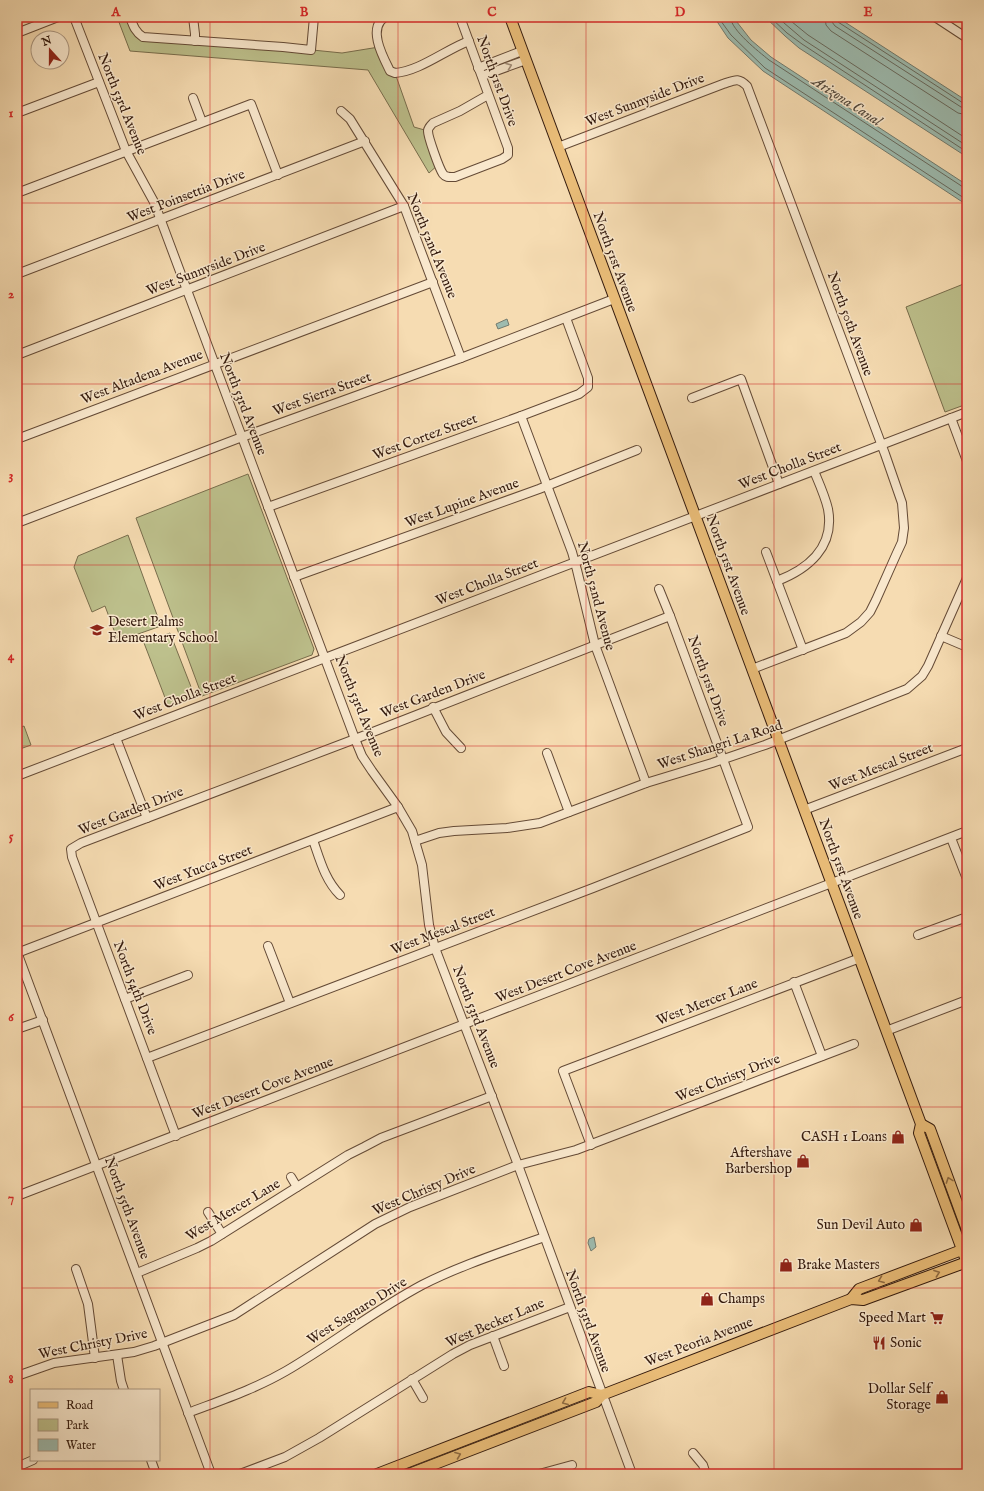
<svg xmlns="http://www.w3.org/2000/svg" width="984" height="1491" font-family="'IM FELL English',serif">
  <rect width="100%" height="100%" fill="#f6dcb2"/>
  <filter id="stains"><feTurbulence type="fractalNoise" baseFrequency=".005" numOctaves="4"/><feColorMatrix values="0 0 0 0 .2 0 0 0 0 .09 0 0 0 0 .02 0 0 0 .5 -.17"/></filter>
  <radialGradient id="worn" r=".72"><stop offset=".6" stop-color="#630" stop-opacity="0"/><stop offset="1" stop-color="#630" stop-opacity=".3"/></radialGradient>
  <g fill="#bdc08c" stroke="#786d4c">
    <path d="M117,17H130L138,34L283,47L342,53L379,47L395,73L414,127L428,131L439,164L429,173L368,70L130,51Z"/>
    <path d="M264,17H314L313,21Z"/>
    <path d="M967,281V404L945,412L906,307L961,285Z"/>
    <path d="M248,474L314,649L312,655L309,656L202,696L136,518Z"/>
    <path d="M128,535L161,626L118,641L105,606L92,612L74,567L78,556Z"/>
    <path d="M170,633L195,697L169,708L144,643Z"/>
    <path d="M24,726L31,745L20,749L18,745H17V729Z"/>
  </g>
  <g fill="#9dbbaf" stroke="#737b6e">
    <path d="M714,17H733L751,40L771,57L967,185V205L763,71L728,38Z"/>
    <path d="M765,17H837L967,101V157L799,48L785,36Z"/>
    <path d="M507,319L509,325L498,329L496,324Z"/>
    <path d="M594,1237L596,1247L591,1251L588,1243L589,1239Z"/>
  </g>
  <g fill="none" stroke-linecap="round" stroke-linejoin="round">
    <g stroke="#686a5e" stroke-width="1">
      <path d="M718,17L731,35L765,68L967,200"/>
      <path d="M730,17C732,31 758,51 769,60L963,187L967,188"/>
      <path d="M770,17L787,33L802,44L967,152"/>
      <path d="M777,17L804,40L967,146"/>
      <path d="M786,17L808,35L967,139"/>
      <path d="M825,17L826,25L831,31L958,113L967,115"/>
      <path d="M831,17L832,22L835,26L961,107L967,109"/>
      <path d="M836,17L838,22L963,103L967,104"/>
    </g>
    <g stroke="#644a36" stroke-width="10">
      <g id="minor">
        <path d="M74,17L126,151L154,202L355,739L362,756L372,771L398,807L412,831L422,865L429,925L435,948L518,1165L632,1474"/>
        <path d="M130,17C133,25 135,32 143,37L283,47L311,50L314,17"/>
        <path d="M193,17L195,34V41"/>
        <path d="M385,17C367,28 383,57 390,71L395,73C420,71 445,50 469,41"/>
        <path d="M460,17L508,148V155L502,159L455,177C450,177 446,178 443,174C439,168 428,137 428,131C428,128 430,126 433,123L460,111L488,95"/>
        <path d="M935,17L967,38"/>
        <path d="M17,33L58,17"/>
        <path d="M478,68L522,51"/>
        <path d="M482,76L526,60"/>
        <path d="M193,98L202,122"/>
        <path d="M341,111L350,119L404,206L461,358"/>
        <path d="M17,113L99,82"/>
        <path d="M558,147L723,84C735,80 738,77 747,86L885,454L902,503L904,528L902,542L896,555L876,600L870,612L861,622L846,633L752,669"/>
        <path d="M17,193L251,104L278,175"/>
        <path d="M17,274L365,141"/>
        <path d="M17,355L404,206"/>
        <path d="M692,398L741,379L779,484"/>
        <path d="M521,416L572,552L577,570L595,645L646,783"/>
        <path d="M951,418L967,461"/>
        <path d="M17,439L433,282"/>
        <path d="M268,507L521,416L579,394L588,387V378L566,318"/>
        <path d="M17,523L242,437L461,358L614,299"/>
        <path d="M766,552L803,650"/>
        <path d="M294,577L539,489L637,450"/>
        <path d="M777,581C808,569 835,547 828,509C825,496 819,483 814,471"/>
        <path d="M941,636L967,647"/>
        <path d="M433,707L446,732L461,748"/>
        <path d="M116,738L147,818"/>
        <path d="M547,753L569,812"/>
        <path d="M17,776L967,412"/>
        <path d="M804,810L967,748"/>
        <path d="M951,838L967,879"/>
        <path d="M313,840C320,860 325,880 340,895"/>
        <path d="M415,841L439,833L454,831L507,828L540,823L646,783L712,763L765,745L907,689L922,676L928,666L967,578"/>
        <path d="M918,935L967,917"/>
        <path d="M268,946L290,1003"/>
        <path d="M17,952L211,1474"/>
        <path d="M17,953L398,807"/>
        <path d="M794,982L822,1056"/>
        <path d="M125,999L188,975"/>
        <path d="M17,1029L43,1020"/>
        <path d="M886,1031L967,1000"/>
        <path d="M147,1058L593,888L748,827L670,616L659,589"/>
        <path d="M176,1136L72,857L71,849L81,843L355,739L670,616"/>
        <path d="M591,1145L563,1071L860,958"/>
        <path d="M291,1177L297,1187"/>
        <path d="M17,1196L967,831"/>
        <path d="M208,1212L222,1234"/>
        <path d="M76,1269L88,1304L95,1358"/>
        <path d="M137,1273L197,1248L211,1241L348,1155L364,1147L381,1138L492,1096"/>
        <path d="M493,1336L504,1366"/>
        <path d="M117,1355L121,1381L124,1390"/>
        <path d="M17,1376L54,1363L134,1352L154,1346L234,1315L375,1224L410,1207L518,1165L576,1150L854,1044"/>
        <path d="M412,1379L423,1398"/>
        <path d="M188,1413C222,1400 255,1389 286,1371C332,1344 375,1310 422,1285C461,1265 503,1252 544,1237"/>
        <path d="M693,1453L703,1465L706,1474"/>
        <path d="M151,1460L156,1474"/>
        <path d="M17,1467L33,1460"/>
        <path d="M240,1474L285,1457L319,1438L453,1354L470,1345L570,1307"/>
        <path d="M539,1474L572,1465"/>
      </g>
    </g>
    <g stroke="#341a0d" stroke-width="12">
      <g id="major">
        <path d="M510,17L921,1124L919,1133L967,1263"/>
        <path d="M921,1124L930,1129L967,1230"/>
        <path d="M851,1299L859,1289L967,1248"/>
        <path d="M377,1474L589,1392L602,1395"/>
        <path d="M409,1474L596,1402L602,1395L851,1299L863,1300L967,1262"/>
      </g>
    </g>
    <use href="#minor" stroke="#f9e8cd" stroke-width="8"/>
    <use href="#major" stroke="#ebbe79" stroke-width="10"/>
  </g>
  <defs><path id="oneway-chevron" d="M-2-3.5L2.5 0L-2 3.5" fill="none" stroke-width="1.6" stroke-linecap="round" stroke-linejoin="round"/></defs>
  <use stroke="#a08b77" href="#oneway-chevron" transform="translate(509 66) rotate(-21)"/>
  <g stroke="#906c43">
    <use href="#oneway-chevron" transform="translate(949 1180) rotate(-110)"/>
    <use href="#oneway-chevron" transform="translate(937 1273) rotate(-20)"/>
    <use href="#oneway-chevron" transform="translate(881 1280) rotate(159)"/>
    <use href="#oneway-chevron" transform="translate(565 1402) rotate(159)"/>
    <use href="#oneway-chevron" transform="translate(458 1455) rotate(-21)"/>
  </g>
  <path fill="none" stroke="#d62828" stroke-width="1" stroke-opacity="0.55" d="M210,17V1474M398,17V1474M586,17V1474M774,17V1474M17,203H967M17,384H967M17,565H967M17,746H967M17,926H967M17,1107H967M17,1288H967"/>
  <defs>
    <g id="school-bare" transform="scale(1.08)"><path d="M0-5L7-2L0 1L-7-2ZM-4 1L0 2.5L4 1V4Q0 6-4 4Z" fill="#8f2418" stroke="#f9e8cd" stroke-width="2.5" paint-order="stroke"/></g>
    <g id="shop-bare" transform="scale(1.08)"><path d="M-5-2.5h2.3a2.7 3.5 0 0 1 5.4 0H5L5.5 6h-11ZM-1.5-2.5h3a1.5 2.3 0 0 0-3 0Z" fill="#8f2418" stroke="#f9e8cd" stroke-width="2.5" paint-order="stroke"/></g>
    <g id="supermarket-bare" transform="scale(1.08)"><path d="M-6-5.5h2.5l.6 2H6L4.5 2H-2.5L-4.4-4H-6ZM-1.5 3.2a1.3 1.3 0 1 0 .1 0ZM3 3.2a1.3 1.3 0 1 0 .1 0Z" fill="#8f2418" stroke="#f9e8cd" stroke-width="2.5" paint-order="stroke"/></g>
    <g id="restaurant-bare" transform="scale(1.08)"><path d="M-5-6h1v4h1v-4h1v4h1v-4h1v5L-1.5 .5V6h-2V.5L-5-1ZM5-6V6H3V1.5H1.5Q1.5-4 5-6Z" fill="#8f2418" stroke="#f9e8cd" stroke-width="2.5" paint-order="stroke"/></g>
  </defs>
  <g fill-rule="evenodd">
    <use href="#school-bare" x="97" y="630"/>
    <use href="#shop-bare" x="898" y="1137"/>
    <use href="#shop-bare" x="803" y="1161"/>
    <use href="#shop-bare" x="916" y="1225"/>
    <use href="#shop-bare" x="786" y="1265"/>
    <use href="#shop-bare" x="707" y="1299"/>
    <use href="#supermarket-bare" x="937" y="1318"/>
    <use href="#restaurant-bare" x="879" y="1343"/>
    <use href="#shop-bare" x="942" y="1397"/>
  </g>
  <g text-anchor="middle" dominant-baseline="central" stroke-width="3" stroke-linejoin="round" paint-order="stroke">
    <g font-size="14" fill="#341a0d" stroke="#f9e8cd">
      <text transform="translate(497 81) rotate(70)">North 51st Drive</text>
      <text transform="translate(645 100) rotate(-21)">West Sunnyside Drive</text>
      <text transform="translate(122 104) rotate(68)">North 53rd Avenue</text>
      <text transform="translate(186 196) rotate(-21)">West Poinsettia Drive</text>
      <text transform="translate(432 246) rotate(68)">North 52nd Avenue</text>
      <text transform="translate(615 262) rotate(70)">North 51st Avenue</text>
      <text transform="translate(206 269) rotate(-21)">West Sunnyside Drive</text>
      <text transform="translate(850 324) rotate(70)">North 50th Avenue</text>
      <text transform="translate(142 377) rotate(-21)">West Altadena Avenue</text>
      <text transform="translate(322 394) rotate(-20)">West Sierra Street</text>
      <text transform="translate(243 404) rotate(69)">North 53rd Avenue</text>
      <text transform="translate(425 437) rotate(-20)">West Cortez Street</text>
      <text transform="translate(790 466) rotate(-21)">West Cholla Street</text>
      <text transform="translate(462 503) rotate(-20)">West Lupine Avenue</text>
      <text transform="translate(728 565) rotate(70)">North 51st Avenue</text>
      <text transform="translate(487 582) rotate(-21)">West Cholla Street</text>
      <text transform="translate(596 596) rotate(75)">North 52nd Avenue</text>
      <text transform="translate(708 681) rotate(70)">North 51st Drive</text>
      <text transform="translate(433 694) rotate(-21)">West Garden Drive</text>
      <text transform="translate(185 697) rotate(-21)">West Cholla Street</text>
      <text transform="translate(359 706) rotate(68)">North 53rd Avenue</text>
      <text transform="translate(720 745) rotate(-18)">West Shangri La Road</text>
      <text transform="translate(881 767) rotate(-21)">West Mescal Street</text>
      <text transform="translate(131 811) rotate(-21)">West Garden Drive</text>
      <text transform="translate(203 868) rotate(-21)">West Yucca Street</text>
      <text transform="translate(841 869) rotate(70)">North 51st Avenue</text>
      <text transform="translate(443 931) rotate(-21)">West Mescal Street</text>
      <text transform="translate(566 972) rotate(-21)">West Desert Cove Avenue</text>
      <text transform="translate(135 988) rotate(69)">North 54th Drive</text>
      <text transform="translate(707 1002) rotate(-21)">West Mercer Lane</text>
      <text transform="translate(476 1017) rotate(69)">North 53rd Avenue</text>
      <text transform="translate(728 1078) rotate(-21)">West Christy Drive</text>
      <text transform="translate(263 1088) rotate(-21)">West Desert Cove Avenue</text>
      <text transform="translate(424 1190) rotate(-23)">West Christy Drive</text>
      <text transform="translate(127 1208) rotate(70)">North 55th Avenue</text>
      <text transform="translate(233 1210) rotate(-31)">West Mercer Lane</text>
      <text transform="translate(357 1311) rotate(-32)">West Saguaro Drive</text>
      <text transform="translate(588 1321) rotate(70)">North 53rd Avenue</text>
      <text transform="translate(495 1323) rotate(-23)">West Becker Lane</text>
      <text transform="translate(699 1342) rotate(-21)">West Peoria Avenue</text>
      <text transform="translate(93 1344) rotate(-11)">West Christy Drive</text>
    </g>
    <g font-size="14" fill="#341a0d" stroke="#f9e8cd" text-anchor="end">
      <text x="108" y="622" text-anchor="start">Desert Palms<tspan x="108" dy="16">Elementary School</tspan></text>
      <text x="887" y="1137">CASH 1 Loans</text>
      <text x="792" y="1153">Aftershave<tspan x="792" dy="16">Barbershop</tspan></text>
      <text x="905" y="1225">Sun Devil Auto</text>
      <text x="797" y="1265" text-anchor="start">Brake Masters</text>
      <text x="718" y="1299" text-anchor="start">Champs</text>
      <text x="926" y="1318">Speed Mart</text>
      <text x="890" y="1343" text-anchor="start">Sonic</text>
      <text x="931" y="1389">Dollar Self<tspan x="931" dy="16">Storage</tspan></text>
    </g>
    <g font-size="15" font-style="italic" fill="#544a3e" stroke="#f9e8cd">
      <text transform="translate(847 101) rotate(33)">Arizona Canal</text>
    </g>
  </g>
  <rect width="984" height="1491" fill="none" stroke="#f6dcb2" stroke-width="44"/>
  <rect x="30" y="1389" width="130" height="72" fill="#f9e8cd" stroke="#aa9680"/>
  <rect x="38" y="1402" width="20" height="6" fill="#ebbe79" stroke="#aa9680"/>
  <text x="66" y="1409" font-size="12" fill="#341a0d">Road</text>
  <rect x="38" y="1419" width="20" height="12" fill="#bdc08c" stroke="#aa9680"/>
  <text x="66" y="1429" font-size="12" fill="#341a0d">Park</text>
  <rect x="38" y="1439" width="20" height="12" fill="#9dbbaf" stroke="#aa9680"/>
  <text x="66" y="1449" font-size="12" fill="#341a0d">Water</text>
  <g transform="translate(50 50) rotate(339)"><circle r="19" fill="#f9e8cd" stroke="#aa9680"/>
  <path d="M0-3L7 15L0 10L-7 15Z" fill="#8f2418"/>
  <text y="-6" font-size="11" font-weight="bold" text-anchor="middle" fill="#341a0d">N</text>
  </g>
  <rect x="22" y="22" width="940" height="1447" fill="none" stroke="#d62828" stroke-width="1.5"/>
  <g font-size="13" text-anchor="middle" font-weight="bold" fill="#d62828">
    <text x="116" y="16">A</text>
    <text x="304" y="16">B</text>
    <text x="492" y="16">C</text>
    <text x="680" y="16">D</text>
    <text x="868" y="16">E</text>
    <text x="11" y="117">1</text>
    <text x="11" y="298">2</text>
    <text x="11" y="479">3</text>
    <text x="11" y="660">4</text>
    <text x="11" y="840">5</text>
    <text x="11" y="1021">6</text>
    <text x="11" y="1202">7</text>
    <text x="11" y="1383">8</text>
  </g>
  <rect width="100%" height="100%" filter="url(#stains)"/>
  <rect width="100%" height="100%" fill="url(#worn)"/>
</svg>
